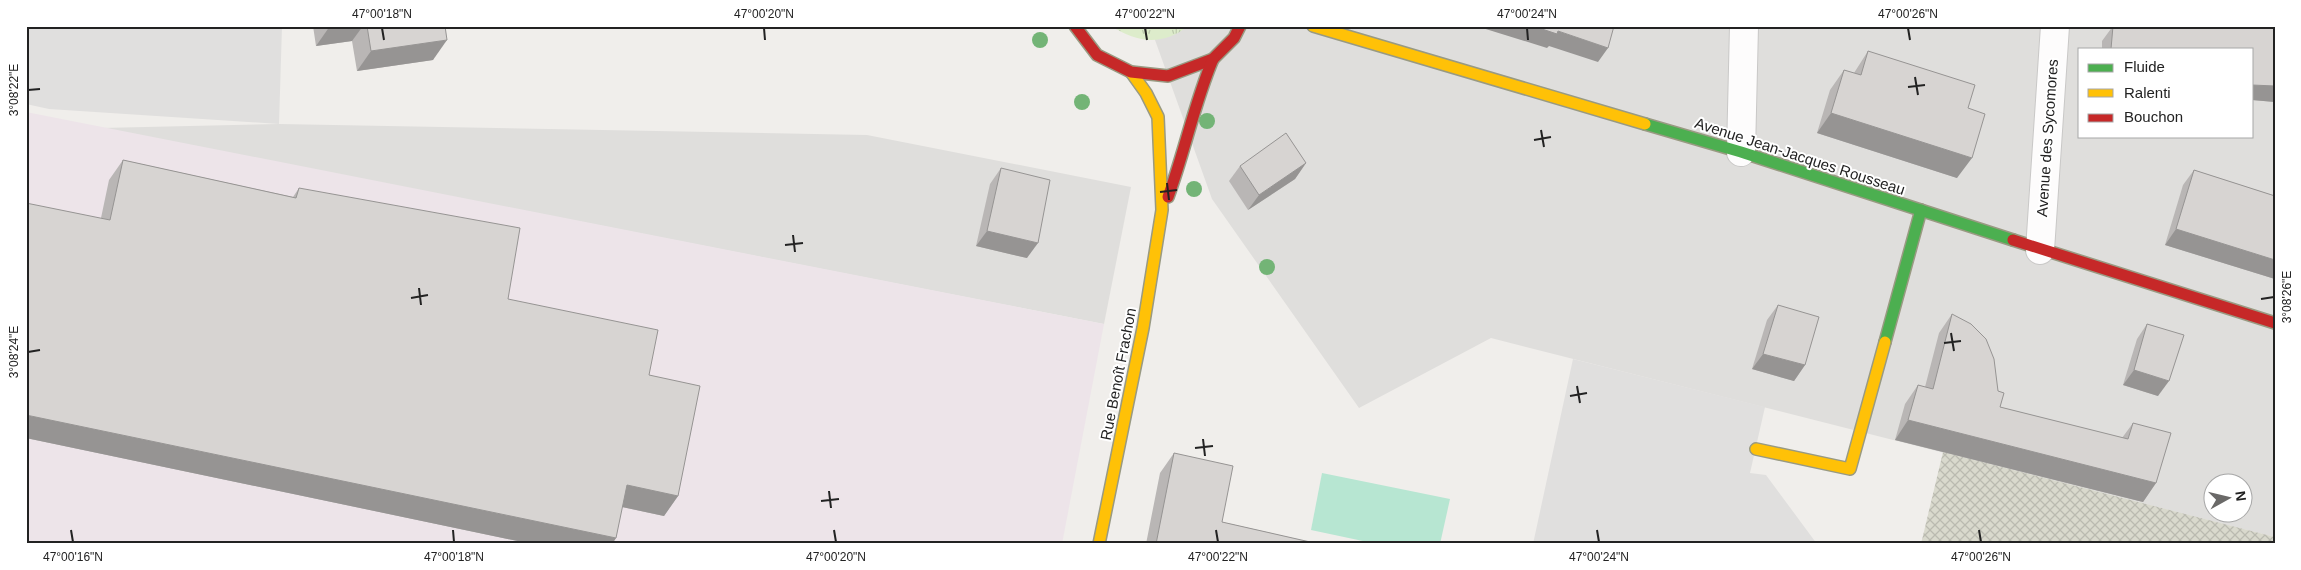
<svg xmlns="http://www.w3.org/2000/svg" width="2301" height="570" font-family="Helvetica,sans-serif">
  <defs>
    <pattern id="construction-cross-hatch" width="8" height="8" patternUnits="userSpaceOnUse" patternTransform="scale(1.25)"><rect width="8" height="8" fill="#d9d9cd"/><path d="M0 0l8 8M0 8l8-8" fill="none" stroke="#babab0"/></pattern>
    <pattern id="grass-tufts" width="24" height="20" patternUnits="userSpaceOnUse" patternTransform="scale(1.25)"><rect width="24" height="20" fill="#ddeccb"/><path d="M3 7l-1-3M5 7V3M7 7l1-3M15 17l-1-3M17 17v-4M19 17l1-3" fill="none" stroke="#bdcaae"/></pattern>
  </defs>
  <rect width="100%" height="100%" fill="#f0eeeb"/>
  <g fill="#dfdedc" fill-rule="evenodd">
    <path d="M1150,26H2275V537L1491,338L1359,408L1212,199ZM2080,49H2252V136H2080ZM2214,482H2244V512H2214Z"/>
    <path d="M279,124L867,135L1131,187L1104,324L101,128Z"/>
  </g>
  <path fill="#ede4e9" d="M26,112L1104,324L1062,544H26Z"/>
  <path fill="url(#construction-cross-hatch)" d="M1943,452L2275,537V544H1921Z"/>
  <path fill="url(#grass-tufts)" d="M1112,26H1188C1164,46 1136,43 1112,26Z"/>
  <path fill="#b7e6d2" d="M1322,473L1450,499L1440,544H1377L1311,530Z"/>
  <g fill="#e0dfde">
    <path d="M26,26H282L279,124L49,109L26,104Z"/>
    <path d="M1573,359L1765,407L1750,473L1766,475L1817,544H1533Z"/>
  </g>
  <g fill="none" stroke-linecap="round" stroke-linejoin="round">
    <g stroke="#c9c8c7" stroke-width="30">
      <g id="street">
        <path d="M1741,152L1744,26"/>
        <path d="M2040,250L2055,26"/>
      </g>
    </g>
    <g stroke="#999a82" stroke-width="14">
      <g id="fast">
        <path d="M1645,124L1741,152L2013,240"/>
        <path d="M1885,342L1921,210"/>
      </g>
    </g>
    <g stroke="#999a82" stroke-width="14">
      <g id="slow">
        <path d="M1313,26L1645,124"/>
        <path d="M1756,449L1850,469L1885,342"/>
        <path d="M1099,544L1143,328L1162,210L1158,117L1146,93L1131,72"/>
      </g>
    </g>
    <g stroke="#999a82" stroke-width="14">
      <g id="jam">
        <path d="M1075,26L1097,55L1131,72L1168,76L1213,59L1234,38L1240,26"/>
        <path d="M1168,197C1185,151 1194,104 1213,59"/>
        <path d="M2013,240L2275,323"/>
      </g>
    </g>
    <use href="#street" stroke="#fdfcfc" stroke-width="28"/>
    <use href="#fast" stroke="#4caf50" stroke-width="11"/>
    <use href="#slow" stroke="#ffc107" stroke-width="11"/>
    <use href="#jam" stroke="#c62828" stroke-width="11"/>
  </g>
  <g fill="#73b476">
    <circle cx="1040" cy="40" r="8"/>
    <circle cx="1082" cy="102" r="8"/>
    <circle cx="1207" cy="121" r="8"/>
    <circle cx="1194" cy="189" r="8"/>
    <circle cx="1267" cy="267" r="8"/>
  </g>
  <g fill="#b9b6b5">
    <path d="M313,26H445L433,60L357,71L352,41L316,46Z"/>
    <path d="M2113,26H2275V102L2252,100V49H2102V41Z"/>
    <path d="M1868,51L1968,108L1957,178L1817,133L1830,90L1844,70L1854,73Z"/>
    <path d="M123,160L293,197L299,188L649,375L678,496L664,516L622,507L616,538L612,544H532L26,438L101,218L109,180Z"/>
    <path d="M1306,163L1295,179L1248,210L1229,181L1240,166Z"/>
    <path d="M1001,168L1027,258L976,246L990,184Z"/>
    <path d="M2194,170L2275,196V279L2165,245L2183,185Z"/>
    <path d="M1778,305L1805,365L1794,381L1752,369L1767,320Z"/>
    <path d="M1952,314L2000,407L2122,438L2133,423L2156,483L2143,502L1895,440L1905,404L1918,385L1925,387L1939,333Z"/>
    <path d="M2147,324L2158,396L2123,385L2137,339Z"/>
    <path d="M1174,453L1222,522L1319,544H1146L1160,473Z"/>
  </g>
  <g fill="#969493">
    <path d="M330,26H363L352,41L316,46Z"/>
    <path d="M1476,26H1533L1558,31L1608,48L1598,62L1549,46L1547,48Z"/>
    <path d="M447,40L433,60L357,71L371,51Z"/>
    <path d="M2252,85L2275,86V102L2252,100Z"/>
    <path d="M1831,113L1972,158L1957,178L1817,133Z"/>
    <path d="M1306,163L1295,179L1248,210L1259,195Z"/>
    <path d="M2176,229L2275,260V279L2165,245Z"/>
    <path d="M987,231L1038,243L1027,258L976,246Z"/>
    <path d="M1763,354L1805,365L1794,381L1752,369Z"/>
    <path d="M2134,370L2169,381L2158,396L2123,385Z"/>
    <path d="M26,415L616,538L612,544H532L26,438Z"/>
    <path d="M1908,420L2156,483L2143,502L1895,440Z"/>
    <path d="M627,485L678,496L664,516L613,505Z"/>
  </g>
  <g fill="#d7d4d2" stroke="#969493">
    <path d="M367,26H445L447,40L371,51Z"/>
    <path d="M1533,26H1614L1608,48L1558,31L1557,34Z"/>
    <path d="M2113,26H2275V86L2252,85V49H2111Z"/>
    <path d="M1868,51L1975,85L1968,108L1985,114L1972,158L1831,113L1844,70L1861,75Z"/>
    <path d="M1286,133L1306,163L1259,195L1240,166Z"/>
    <path d="M123,160L296,198L299,188L520,228L508,299L658,330L649,375L700,386L678,496L627,485L616,538L26,415V203L110,220Z"/>
    <path d="M1001,168L1050,180L1038,243L987,231Z"/>
    <path d="M2194,170L2275,196V260L2176,229Z"/>
    <path d="M1778,305L1819,317L1805,365L1763,354Z"/>
    <path d="M1952,314L1971,324L1986,339L1994,359L1998,391L2004,393L2000,407L2128,439L2133,423L2171,433L2156,483L1908,420L1918,385L1933,389Z"/>
    <path d="M2147,324L2184,335L2169,381L2134,370Z"/>
    <path d="M1174,453L1233,466L1222,522L1319,544H1156Z"/>
  </g>
  <path fill="none" stroke="#222" stroke-width="2" d="M382,28L384,40M764,28L765,40M1145,28L1147,40M1527,28L1528,40M1908,28L1910,40M1915,77L1918,95M1908,87L1925,85M28,90L40,89M1541,130L1544,147M1534,140L1551,137M1167,183L1169,200M1160,192L1177,190M793,235L795,252M785,245L803,243M419,288L421,305M411,298L428,295M2261,299L2274,297M1951,333L1954,351M1944,343L1961,341M28,352L40,350M1577,386L1580,403M1570,396L1587,393M1203,439L1205,456M1195,448L1213,446M829,491L831,508M821,501L839,499M71,530L73,542M453,530L454,542M834,530L836,542M1216,530L1218,542M1597,530L1599,542M1979,530L1981,542"/>
  <g text-anchor="middle" dominant-baseline="central" stroke-width="4" stroke-linejoin="round" paint-order="stroke">
    <g font-size="15" fill="#222" stroke="#fff">
      <text transform="translate(2047 138) rotate(-86)">Avenue des Sycomores</text>
      <text transform="translate(1800 156) rotate(18)">Avenue Jean-Jacques Rousseau</text>
      <text transform="translate(1118 374) rotate(-79)">Rue Benoît Frachon</text>
    </g>
  </g>
  <rect width="2301" height="570" fill="none" stroke="#ffffff" stroke-width="55"/>
  <rect x="2078" y="48" width="175" height="90" fill="#ffffff" stroke="#a7a7a7"/>
  <rect x="2088" y="64" width="25" height="8" fill="#4caf50" stroke="#a7a7a7"/>
  <text x="2124" y="72" font-size="15" fill="#222222">Fluide</text>
  <rect x="2088" y="89" width="25" height="8" fill="#ffc107" stroke="#a7a7a7"/>
  <text x="2124" y="98" font-size="15" fill="#222222">Ralenti</text>
  <rect x="2088" y="114" width="25" height="8" fill="#c62828" stroke="#a7a7a7"/>
  <text x="2124" y="122" font-size="15" fill="#222222">Bouchon</text>
  <g transform="translate(2228 498) rotate(82)"><circle r="24" fill="#ffffff" stroke="#a7a7a7"/>
  <path d="M0-4L9 19L0 12L-9 19Z" fill="#6a6968"/>
  <text y="-8" font-size="14" font-weight="bold" text-anchor="middle" fill="#222222">N</text>
  </g>
  <rect x="28" y="28" width="2246" height="514" fill="none" stroke="#222" stroke-width="2"/>
  <g font-size="12" text-anchor="middle" fill="#222">
    <text x="382" y="18">47°00'18"N</text>
    <text x="764" y="18">47°00'20"N</text>
    <text x="1145" y="18">47°00'22"N</text>
    <text x="1527" y="18">47°00'24"N</text>
    <text x="1908" y="18">47°00'26"N</text>
    <text transform="translate(14 90) rotate(-90)" y="4">3°08'22"E</text>
    <text transform="translate(2287 297) rotate(-90)" y="4">3°08'26"E</text>
    <text transform="translate(14 352) rotate(-90)" y="4">3°08'24"E</text>
    <text x="73" y="561">47°00'16"N</text>
    <text x="454" y="561">47°00'18"N</text>
    <text x="836" y="561">47°00'20"N</text>
    <text x="1218" y="561">47°00'22"N</text>
    <text x="1599" y="561">47°00'24"N</text>
    <text x="1981" y="561">47°00'26"N</text>
  </g>
</svg>
